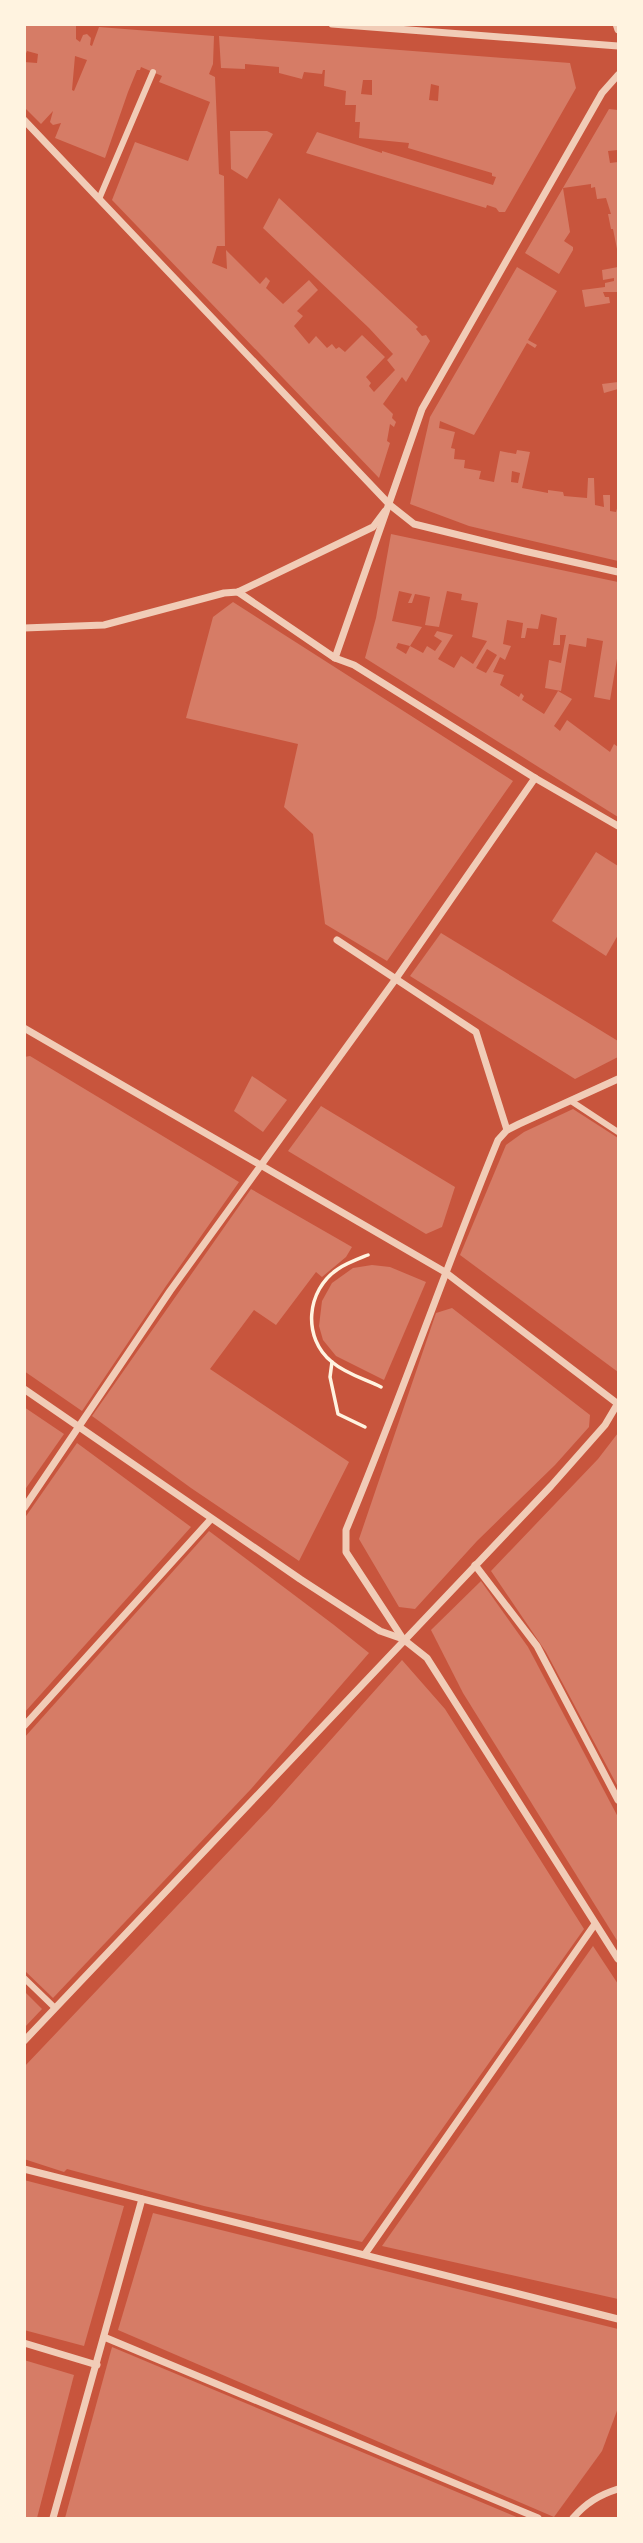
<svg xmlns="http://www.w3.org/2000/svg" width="643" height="2543" font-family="Lato,sans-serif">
  <rect width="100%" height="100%" fill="#c8553d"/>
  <g fill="#d67c66" fill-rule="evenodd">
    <path d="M24,24L76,25V39L80,42L83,35L87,34L91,38L90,45L92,46L99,27L214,36L213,64L209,74L215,77L219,174L224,176L225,246H217L212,263L227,269L226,250L260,284L266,277L270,281L266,288L283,304L309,280L318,290L297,311L303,316L294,326L309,344L316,336L327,348L332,344L336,349L339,347L345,352L362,335L385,357L366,377L371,383L369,386L374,392L395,370L387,360L393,354L369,328L263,228L279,198L418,327L416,329L422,336L426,335L430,341L406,382L402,377L383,404L393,414L392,418L396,422L394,427L390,424L387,441L390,443L379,478L112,200L135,142L188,161L210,102L159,82L162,76L141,67L140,70H137L128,92L105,158L55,138L61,123L53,125L50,122L53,111L41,124L24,107V62L37,63L38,54L27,51L24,58ZM75,56L87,60L74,91L72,90Z"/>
    <path d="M219,36L570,63L576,88L505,212H499L496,208L487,205L486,208L306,153L317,132L382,153V151L493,185L496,177L492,176V173L408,148L409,143L359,138L360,122H355L356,105H345L346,91L324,86L325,70H323L322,74L304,72L302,79L279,73V67L245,64V69L221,68ZM363,80H372V95L361,94ZM431,84L439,86L438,101L429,100Z"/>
    <path d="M609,109L618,110V150L608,151L610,163L618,162V254L613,229H611L608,214H611L606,198L597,199L595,187L591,188V184L563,188L570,232L564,241L573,247V250L559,274L525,253Z"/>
    <path d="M230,131H267L273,134L247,179L231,169Z"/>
    <path d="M517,267L557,291L528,340L537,345L535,348L527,343L474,435L440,421L439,428L455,432L451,448L455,449L454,459L465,460L464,468L481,471L479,479L494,482L500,451L516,454L517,450L530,452L522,488L548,493V490L563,492L564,496L587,498L588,478H594L595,505L604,507L603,495H610V511L616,512L618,505V561L469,526L410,504L430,417ZM512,471L520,473L518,483L511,482Z"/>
    <path d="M618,267V292H603L605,297H609L610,303L585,307L582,290L605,287V283L614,281V278L603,280L602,270Z"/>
    <path d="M618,382V389L604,393L602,384Z"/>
    <path d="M391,534L618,582V653L610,700L594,697L603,641L587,638L586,647L569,644L561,691L545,688L549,660L561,663L566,635H560V645H553L557,618L541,614L538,629L527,628L525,638H521L523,623L507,620L503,644L511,646L505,660L500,657L493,672L504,675L500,685L519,697L521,693L524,696L522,700L544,714L558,691L572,699L554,726L560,731L567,720L610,752L614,744L618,747V817L365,658L376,618ZM399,591L412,594L408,603H412L415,594L430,597L425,625L439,627L447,591L462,594L461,600L478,603L472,637L487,641L473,664L461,656L454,668L438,659L453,635L437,631L434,636L442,641L435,651L427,646L423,653L410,646L406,654L396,648L398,643L410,646L422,627L392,621ZM487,649L497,655L486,673L476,668Z"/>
    <path d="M233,602L513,781L387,961L325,924L313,834L284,807L298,744L186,718L213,617Z"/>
    <path d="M596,852L618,866V935L606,956L552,921Z"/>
    <path d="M441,933L618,1041V1057L575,1079L410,976Z"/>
    <path d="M30,1056L239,1182L166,1286L82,1411L24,1371V1057Z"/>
    <path d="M252,1076L287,1100L263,1132L234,1111Z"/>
    <path d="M321,1106L455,1187L442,1227L426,1234L288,1151Z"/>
    <path d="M573,1109L618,1138V1372L460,1255L506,1145L524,1132Z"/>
    <path d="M251,1189L352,1247L346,1257L322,1277L316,1272L276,1325L254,1310L210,1369L349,1462L299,1561L191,1488L92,1416Z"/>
    <path d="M372,1265L390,1267L426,1282L384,1380L336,1356L323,1340L319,1326L322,1301L332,1283L353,1268Z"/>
    <path d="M452,1308L590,1415L589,1427L555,1465L477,1541L415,1609L399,1607L359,1539L436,1313Z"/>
    <path d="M24,1407L64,1434L24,1491Z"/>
    <path d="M618,1433V1787L546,1652L491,1571L598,1459Z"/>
    <path d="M77,1443L191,1527L24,1713V1519Z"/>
    <path d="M209,1531L334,1625L369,1653L251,1789L53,1998L24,1970V1738Z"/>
    <path d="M481,1581L528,1647L618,1817V1942L463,1693L431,1630Z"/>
    <path d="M402,1660L445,1709L584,1929L362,2242L204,2206L67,2169L64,2172L24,2159V2067L270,1808Z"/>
    <path d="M593,1946L618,1984V2299L382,2246Z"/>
    <path d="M24,1991L42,2009L24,2028Z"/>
    <path d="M24,2180L124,2206L84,2346L24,2330Z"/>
    <path d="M153,2213L618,2329V2408L602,2451L554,2517L118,2330Z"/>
    <path d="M112,2347L519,2518H65Z"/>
    <path d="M24,2360L74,2375L37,2518H24Z"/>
  </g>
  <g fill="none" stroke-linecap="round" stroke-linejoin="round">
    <g stroke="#fff3e0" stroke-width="3.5">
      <path d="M368,1255C358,1259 347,1263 338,1269C306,1290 302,1338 332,1362C346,1374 365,1379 381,1387"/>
      <path d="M332,1362L330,1377L338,1414L365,1427"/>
    </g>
    <g stroke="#f1ccb7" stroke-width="6">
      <path d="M99,199L153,72"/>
      <path d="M571,1101L618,1132"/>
      <path d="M24,1978L55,2008"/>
    </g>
    <g stroke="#f1ccb7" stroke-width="7">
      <path d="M332,24L618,46"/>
      <path d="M616,24L618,30"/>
      <path d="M24,120L390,505L414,524L524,551L618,572"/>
      <path d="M238,592L335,658L354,665L535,778L618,826"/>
      <path d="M24,628L104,625L224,593L238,592L373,527L385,511"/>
      <path d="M335,658L422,409L602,93L618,75"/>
      <path d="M337,940L476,1032L507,1130"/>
      <path d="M24,1028L445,1272L618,1404"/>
      <path d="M24,1389L300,1579L380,1631L403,1639L427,1658L618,1959"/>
      <path d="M24,1508L170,1291L395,980L535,778"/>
      <path d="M475,1565L537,1646L618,1800"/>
      <path d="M403,1639L346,1552V1530C400,1401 445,1269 498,1140L507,1130L519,1124L618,1079"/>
      <path d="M24,1726L211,1519"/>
      <path d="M24,2041L551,1486L605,1425L618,1403"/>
      <path d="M24,2169L618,2319"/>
      <path d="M365,2254L595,1924"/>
      <path d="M104,2337L538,2518"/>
      <path d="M24,2343L97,2365"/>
      <path d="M53,2518L142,2199"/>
      <path d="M573,2518C586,2503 599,2495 618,2489"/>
    </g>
  </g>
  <rect width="643" height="2543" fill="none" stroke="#fff3e0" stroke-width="52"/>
</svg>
